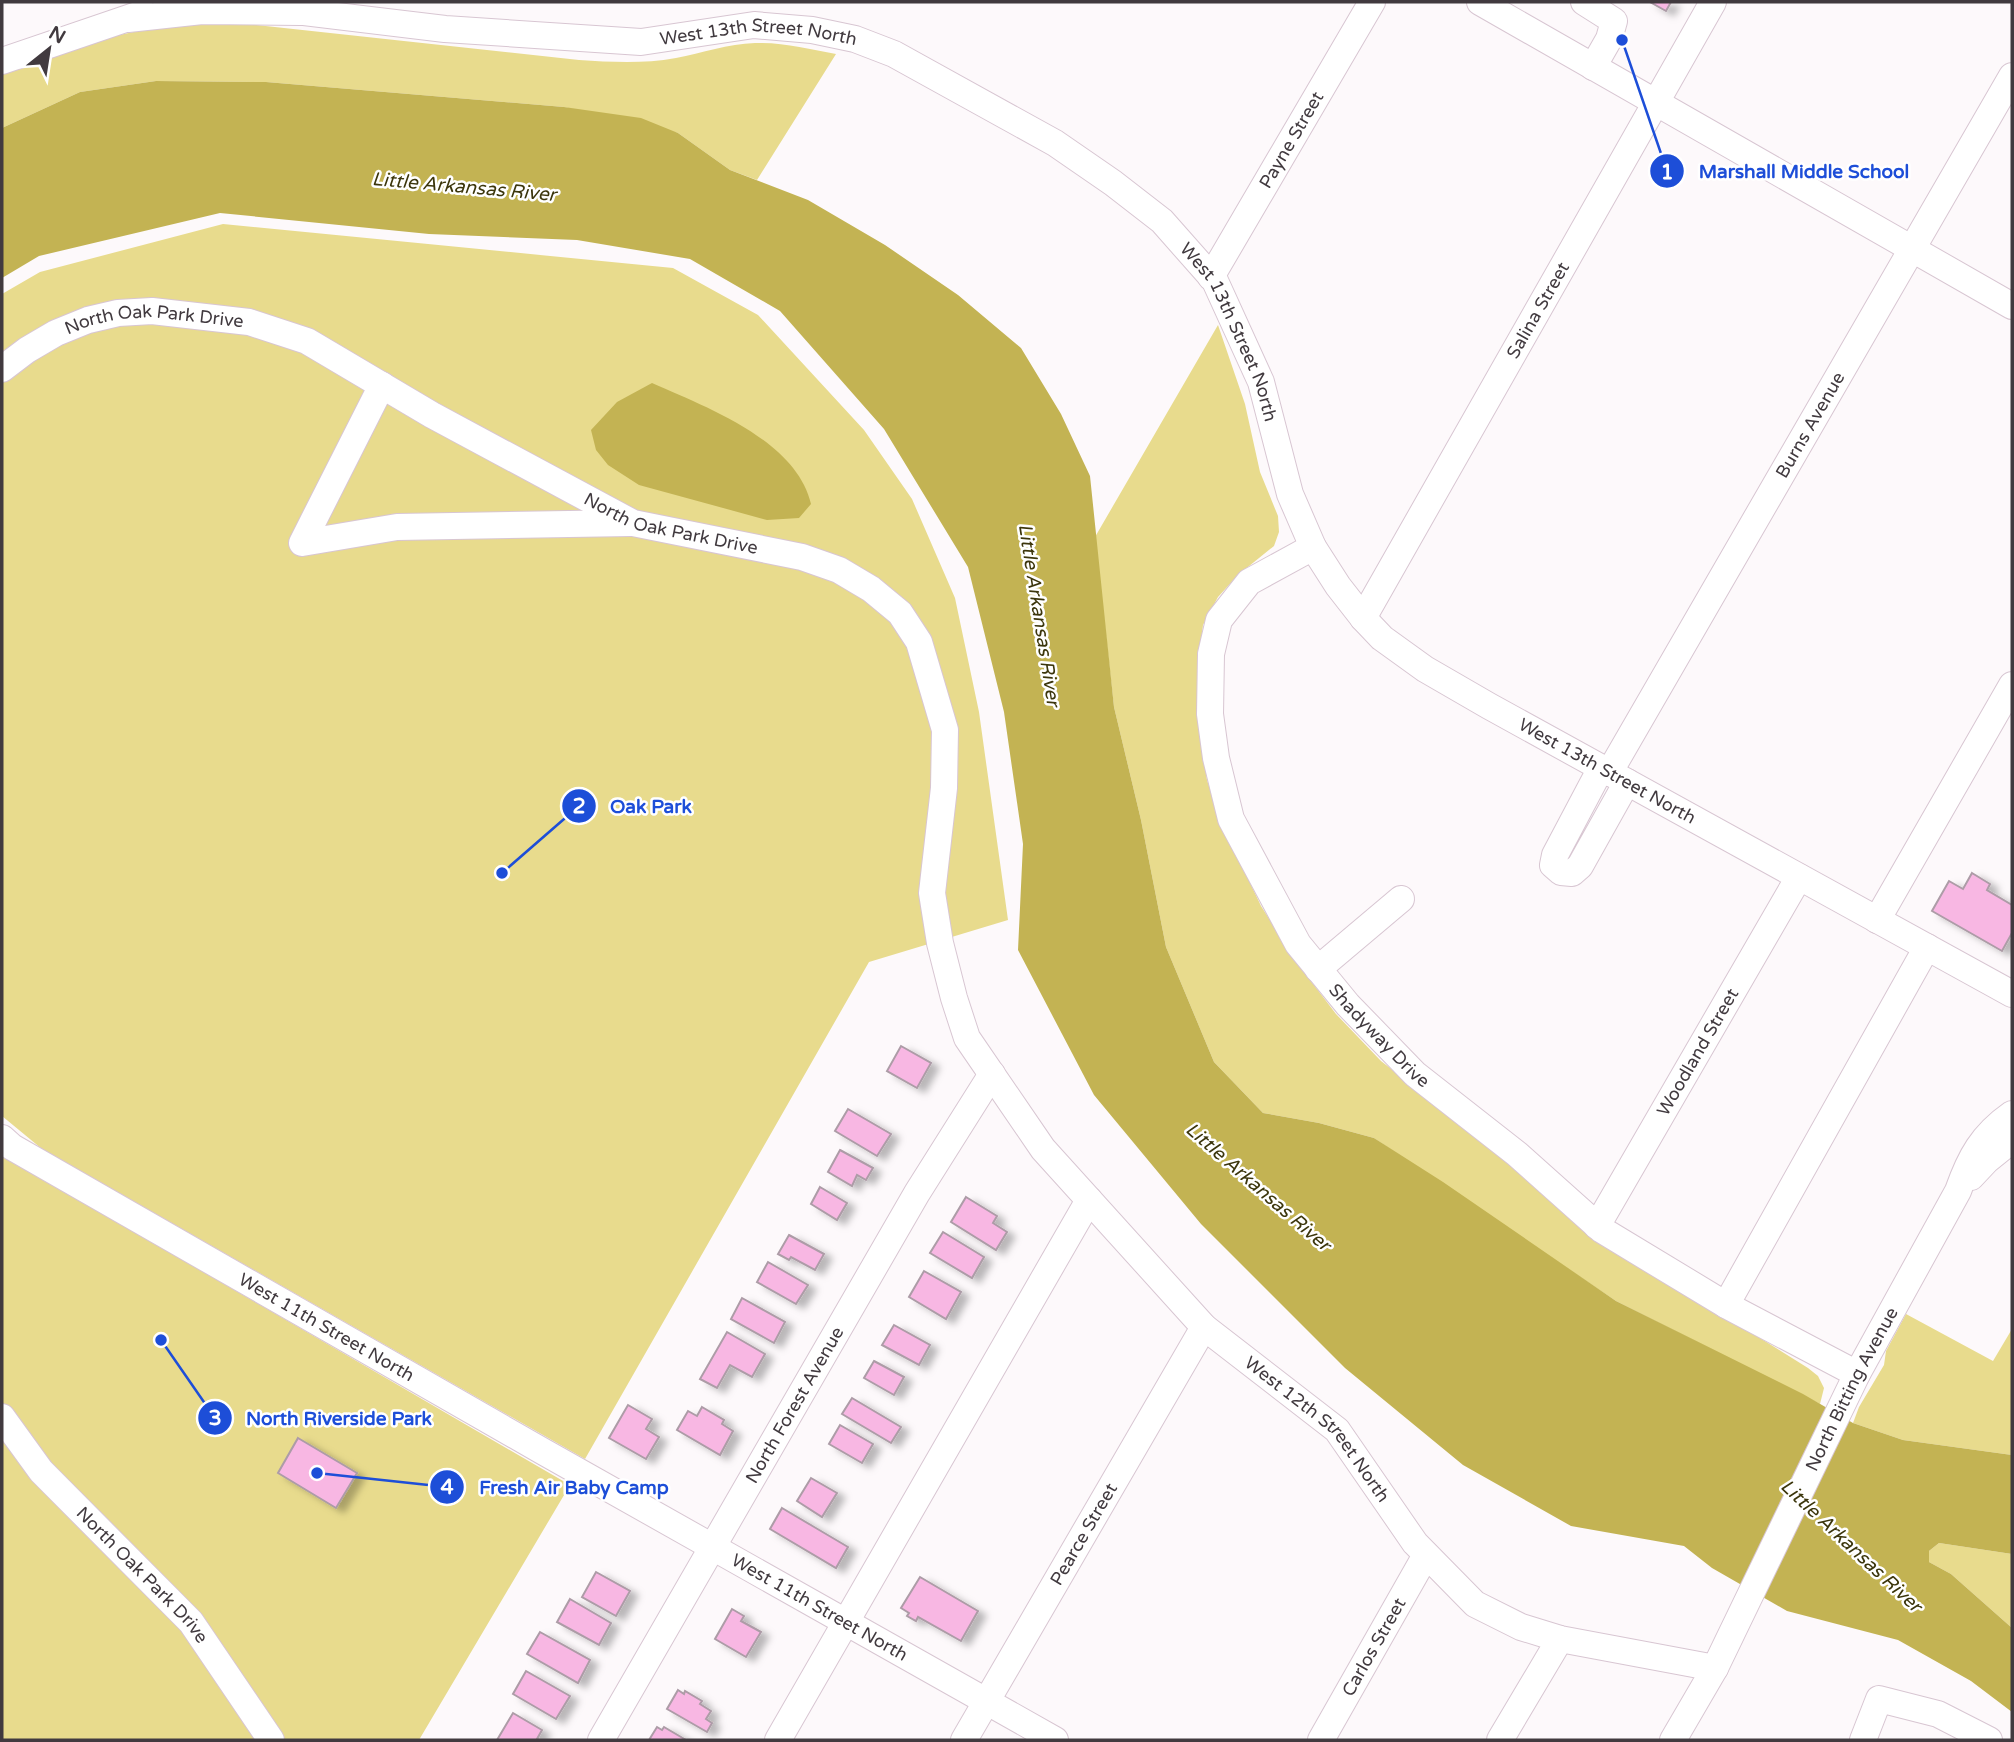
<svg xmlns="http://www.w3.org/2000/svg" width="2014" height="1742" font-family="'Varela Round',sans-serif">
  <defs>
    <filter id="shadow"><feDropShadow dx="8" dy="4.5" stdDeviation="3.5" flood-color="#0004"/></filter>
  </defs>
  <rect width="100%" height="100%" fill="#fdf9fb"/>
  <g fill="#e8db8d">
    <path d="M210,20L579,60C611,62 643,64 676,58C702,53 728,44 755,43C782,42 810,49 836,54L757,180L730,170L678,133L564,107L266,82L156,81L80,92L2,128V73L114,36L168,25Z"/>
    <path d="M223,224L673,268L758,315L864,430L912,499L955,598L979,712L1008,920L869,962L585,1459L42,1149L2,1116V294L40,272Z"/>
    <path d="M1218,325L1245,404L1260,472L1278,516L1279,532L1274,546L1238,575L1218,597L1203,625L1197,678L1199,728L1207,780L1220,819L1261,906L1298,964L1336,1014L1381,1061L1516,1167L1572,1221L1808,1368L1818,1376L1824,1388L1820,1404L1616,1301L1374,1138L1319,1123L1263,1113L1214,1062L1166,947L1141,820L1114,707L1095,537Z"/>
    <path d="M2,1153L71,1195L570,1485L419,1740H2Z"/>
    <path d="M1906,1314L1993,1361L2012,1329V1455L1903,1440L1853,1423L1859,1407L1884,1365L1886,1351Z"/>
    <path d="M1939,1543L2012,1554V1628L1951,1574L1929,1562V1551Z"/>
  </g>
  <g fill="#c3b353">
    <path d="M156,81L266,82L564,107L641,118L678,133L730,170L808,200L885,245L958,295L1021,348L1061,414L1090,476L1114,707L1141,820L1166,947L1214,1062L1263,1113L1319,1123L1374,1138L1443,1182L1616,1301L1803,1394L1853,1423L1903,1440L2012,1455V1554L1939,1543L1929,1551V1562L1951,1574L2012,1628V1712L1971,1681L1898,1640L1787,1611L1712,1568L1684,1546L1571,1526L1463,1465L1345,1368L1201,1224L1094,1095L1018,950L1023,844L1004,712L968,567L884,429L780,311L690,259L577,240L429,234L220,213L39,256L2,278V128L80,92Z"/>
    <path d="M652,383C706,407 796,440 811,504L799,518L767,520L639,485L608,465L596,450L591,430L617,402Z"/>
  </g>
  <g fill="#f8b7e3" stroke="#ad9ca7" stroke-width="2" filter="url(#shadow)">
    <path d="M1650,2H1671L1666,11Z"/>
    <path d="M1972,873L1990,884L1987,890L2012,905V933L2002,951L1932,911L1949,881L1963,889Z"/>
    <path d="M901,1046L931,1063L917,1088L887,1071Z"/>
    <path d="M848,1109L891,1134L877,1156L835,1131Z"/>
    <path d="M840,1150L873,1168L866,1180L857,1175L852,1186L828,1172Z"/>
    <path d="M820,1187L847,1203L837,1220L811,1204Z"/>
    <path d="M966,1197L997,1216L993,1223L1007,1232L996,1250L951,1222Z"/>
    <path d="M943,1232L984,1257L972,1278L930,1253Z"/>
    <path d="M789,1235L824,1254L815,1270L791,1257L789,1260L778,1254Z"/>
    <path d="M768,1262L808,1285L796,1304L757,1282Z"/>
    <path d="M924,1271L961,1292L946,1319L909,1297Z"/>
    <path d="M742,1298L785,1322L774,1343L731,1319Z"/>
    <path d="M894,1325L930,1345L919,1365L882,1345Z"/>
    <path d="M727,1332L765,1354L752,1377L730,1365L717,1388L700,1379Z"/>
    <path d="M874,1361L904,1377L894,1395L864,1378Z"/>
    <path d="M852,1398L901,1427L891,1443L842,1414Z"/>
    <path d="M628,1405L652,1419L646,1429L659,1437L646,1459L609,1438Z"/>
    <path d="M702,1407L724,1420L722,1424L733,1431L720,1455L677,1430L688,1411L697,1416Z"/>
    <path d="M840,1425L873,1444L862,1463L829,1444Z"/>
    <path d="M298,1438L357,1473L336,1508L278,1473Z"/>
    <path d="M811,1478L837,1493L822,1517L797,1501Z"/>
    <path d="M782,1508L848,1547L836,1568L770,1529Z"/>
    <path d="M596,1572L630,1591L616,1616L582,1597Z"/>
    <path d="M920,1577L978,1611L961,1641L918,1617L916,1621L907,1616L909,1613L901,1608Z"/>
    <path d="M570,1599L611,1623L599,1645L557,1622Z"/>
    <path d="M732,1609L744,1616L741,1621L761,1632L746,1657L715,1639Z"/>
    <path d="M540,1632L590,1660L578,1683L527,1654Z"/>
    <path d="M526,1671L570,1696L556,1719L513,1694Z"/>
    <path d="M678,1690L684,1694L685,1691L702,1701L700,1704L711,1711L706,1719L712,1723L707,1732L667,1709Z"/>
    <path d="M513,1713L542,1730L537,1739L540,1740H497Z"/>
    <path d="M657,1727L662,1730L664,1727L686,1740H649Z"/>
  </g>
  <g fill="none" stroke-linecap="round" stroke-linejoin="round">
    <g stroke="#d8c6d2" stroke-width="28">
      <g id="minor">
        <path id="s1" d="M280,2L304,12L445,29L641,42L754,25L812,30L855,39L894,54L1055,143L1113,183L1162,221L1215,281L1261,382L1290,494L1313,547L1338,586L1363,618L1382,638L1425,669L1489,706L2012,994"/>
        <path d="M1480,2L2012,306"/>
        <path d="M1584,2L1614,21L1609,39L1593,67"/>
        <path d="M128,19L202,11L301,12"/>
        <path d="M2,61L143,13"/>
        <path id="s2" d="M1211,277L1372,2"/>
        <path id="s3" d="M2,369L27,350L56,333L88,320L118,313L152,311L249,322L307,341L432,415L633,523L802,557L839,570L871,589L900,613L919,642L945,730L944,788L932,893L940,943L954,998L967,1038L1043,1149L1204,1327L1337,1430L1415,1543L1475,1604L1521,1627L1560,1639L1715,1668"/>
        <path d="M382,385L302,543L397,527L630,523"/>
        <path id="s4" d="M1313,547L1249,582L1219,620L1211,654L1210,714L1216,758L1231,819L1298,944L1348,1005L1415,1074L1517,1154L1602,1230L1726,1305L1857,1374"/>
        <path id="s5" d="M1363,618L1713,2"/>
        <path d="M1601,768L1555,855L1553,865L1561,872L1572,873L1580,866L1627,782"/>
        <path id="s6" d="M1609,773L2012,76"/>
        <path d="M1877,920L2012,685"/>
        <path d="M1318,969L1401,899"/>
        <path id="s7" d="M2,1138L12,1147L544,1452L1055,1740"/>
        <path d="M1971,1177L1987,1160L2012,1140"/>
        <path id="s8" d="M1597,1226L1799,877"/>
        <path d="M1726,1305L1927,947"/>
        <path id="s9" d="M2,1417L41,1471L191,1622L271,1740"/>
        <path id="s10" d="M601,1740L917,1193L992,1074"/>
        <path d="M778,1740L1089,1200"/>
        <path id="s11" d="M964,1740L1204,1327"/>
        <path id="s12" d="M1321,1740L1426,1555"/>
        <path d="M1500,1740L1560,1639"/>
        <path id="s13" d="M1673,1740L1715,1668L1857,1374L1958,1191C1970,1157 1982,1135 2012,1114"/>
        <path d="M1863,1740L1879,1699L1938,1714L1989,1740"/>
      </g>
    </g>
    <use href="#minor" stroke="#fff" stroke-width="26"/>
  </g>
  <g text-anchor="middle" dominant-baseline="central" stroke-width="5" stroke-linejoin="round" paint-order="stroke">
    <g font-size="18" fill="#413a3f" stroke="#fff">
      <text stroke="none"><textPath href="#s1" startOffset="483">West 13th Street North</textPath></text>
      <text stroke="none"><textPath href="#s2" startOffset="159">Payne Street</textPath></text>
      <text stroke="none"><textPath href="#s5" startOffset="354">Salina Street</textPath></text>
      <text stroke="none"><textPath href="#s3" startOffset="166">North Oak Park Drive</textPath></text>
      <text stroke="none"><textPath href="#s1" startOffset="1071">West 13th Street North</textPath></text>
      <text stroke="none"><textPath href="#s6" startOffset="402">Burns Avenue</textPath></text>
      <text stroke="none"><textPath href="#s3" startOffset="733">North Oak Park Drive</textPath></text>
      <text stroke="none"><textPath href="#s1" startOffset="1680">West 13th Street North</textPath></text>
      <text stroke="none"><textPath href="#s4" startOffset="588">Shadyway Drive</textPath></text>
      <text stroke="none"><textPath href="#s8" startOffset="201">Woodland Street</textPath></text>
      <text stroke="none"><textPath href="#s7" startOffset="376">West 11th Street North</textPath></text>
      <text stroke="none"><textPath href="#s13" startOffset="394">North Bitting Avenue</textPath></text>
      <text stroke="none"><textPath href="#s10" startOffset="387">North Forest Avenue</textPath></text>
      <text stroke="none"><textPath href="#s3" startOffset="1951">West 12th Street North</textPath></text>
      <text stroke="none"><textPath href="#s11" startOffset="238">Pearce Street</textPath></text>
      <text stroke="none"><textPath href="#s9" startOffset="212">North Oak Park Drive</textPath></text>
      <text stroke="none"><textPath href="#s7" startOffset="943">West 11th Street North</textPath></text>
      <text stroke="none"><textPath href="#s12" startOffset="107">Carlos Street</textPath></text>
    </g>
    <g font-size="19" font-style="italic" fill="#3c360c" stroke="#fff">
      <text transform="translate(464 187) rotate(5)">Little Arkansas River</text>
      <text transform="translate(1039 615) rotate(81)">Little Arkansas River</text>
      <text transform="translate(1258 1187) rotate(41)">Little Arkansas River</text>
      <text transform="translate(1851 1546) rotate(43)">Little Arkansas River</text>
    </g>
  </g>
  <path fill="none" stroke="#1d4ed8" stroke-width="2.5" d="M1622 40L1667 171M502 873L579 806M161 1340L215 1418M317 1473L447 1487"/>
  <g fill="#1d4ed8" stroke="#fff" stroke-width="2.5">
    <circle cx="1622" cy="40" r="7"/>
    <circle cx="502" cy="873" r="7"/>
    <circle cx="161" cy="1340" r="7"/>
    <circle cx="317" cy="1473" r="7"/>
    <circle cx="1667" cy="171" r="18"/>
    <circle cx="579" cy="806" r="18"/>
    <circle cx="215" cy="1418" r="18"/>
    <circle cx="447" cy="1487" r="18"/>
  </g>
  <g font-size="21" text-anchor="middle" font-weight="bold" fill="#fff">
    <text x="1667" y="179">1</text>
    <text x="579" y="813">2</text>
    <text x="215" y="1425">3</text>
    <text x="447" y="1494">4</text>
  </g>
  <g font-size="19" text-anchor="middle" font-weight="bold" fill="#1d4ed8" stroke="#fff" stroke-width="5" stroke-linejoin="round" paint-order="stroke">
    <text x="1804" y="178">Marshall Middle School</text>
    <text x="651" y="813">Oak Park</text>
    <text x="339" y="1425">North Riverside Park</text>
    <text x="574" y="1494">Fresh Air Baby Camp</text>
  </g>
  <rect width="2014" height="1742" fill="none" stroke="#413a3f" stroke-width="7"/>
  <g transform="translate(49 49) rotate(30)" stroke="#ffffff" stroke-width="5" paint-order="stroke">
  <path d="M0-5L12 26L0 18L-12 26Z" fill="#413a3f"/>
  <text y="-10" font-size="19" font-weight="bold" text-anchor="middle" fill="#413a3f">N</text>
  </g>
</svg>
